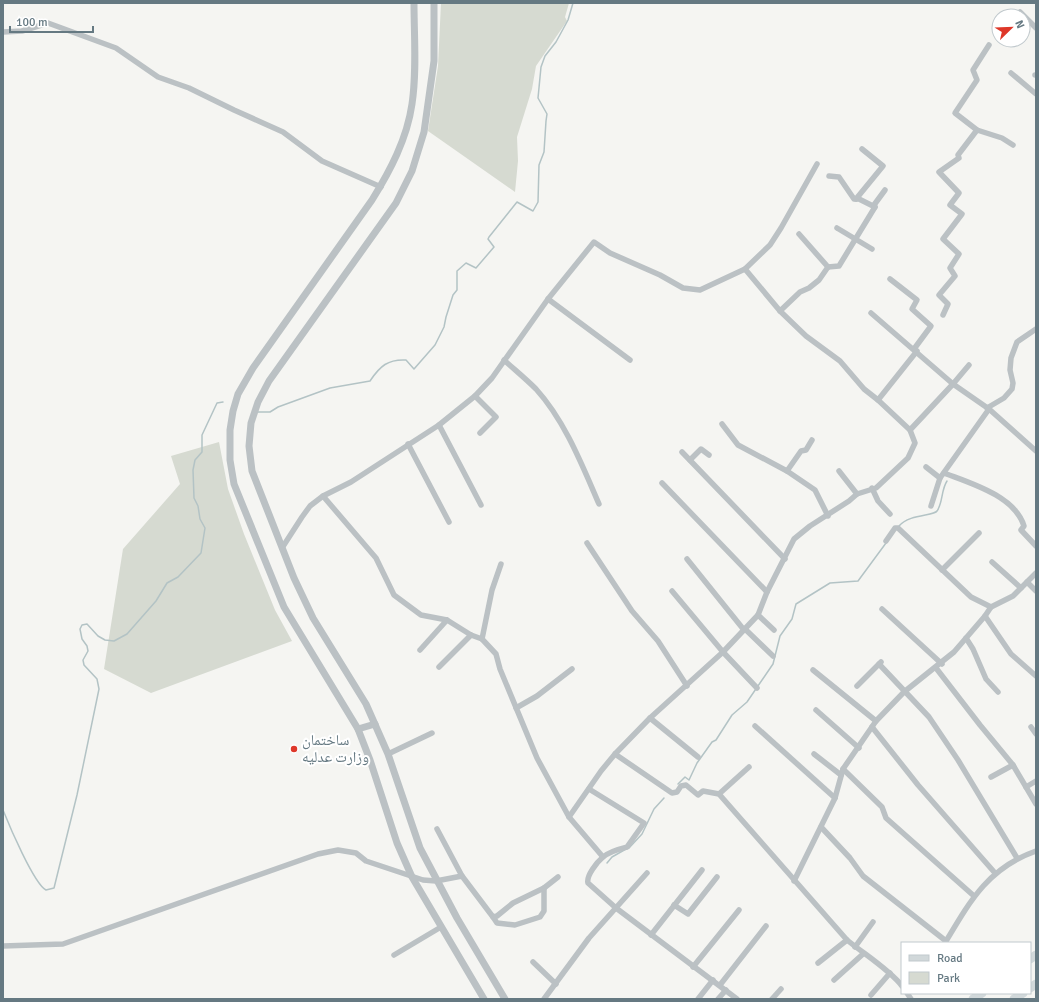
<svg xmlns="http://www.w3.org/2000/svg" width="1039" height="1002" font-family="Signika,'Noto Naskh Arabic',sans-serif">
  <rect width="100%" height="100%" fill="#f5f5f2"/>
  <g fill="#d6dad1">
    <path d="M441,3H569L565,17L567,21L536,66L532,89L517,137L518,161L515,192L428,131L438,66Z"/>
    <path d="M219,442L228,489L244,534L275,610L292,641L151,693L104,669L123,549L180,484L171,456Z"/>
  </g>
  <g fill="none" stroke-linecap="round" stroke-linejoin="round">
    <g stroke="#b3c3c5" stroke-width="1.5">
      <path d="M258,412H270L278,407L330,388L370,381C380,366 388,359 406,360L414,369L435,345L444,327L446,317L453,295L457,290V271L466,263L476,268L494,247L488,239L489,237L517,202L533,211L538,202L539,165L544,152L546,121L547,114L538,98L541,67L545,56L556,42L568,20L573,3"/>
      <path d="M899,526C909,514 934,516 937,511C943,503 941,490 947,481"/>
      <path d="M678,784L685,777L689,780L697,763L712,742L716,740L732,715L747,702L773,664L780,636L792,619L796,604L830,583L858,581L886,543"/>
      <path d="M3,810C9,825 34,884 46,890L54,888L77,795L99,689L97,679L84,665L83,660L88,651L87,646L82,639L80,629L82,625L87,624L98,636L105,640L114,641L127,634L156,601L167,583L178,577L201,553L205,528L200,519L198,506L194,498L193,470L195,460L202,452V435L217,403L223,402"/>
      <path d="M629,848L642,834L654,809L664,798"/>
      <path d="M607,863L612,857L626,849"/>
    </g>
    <g stroke="#bbc1c4" stroke-width="5.5">
      <path d="M1020,12L1036,28"/>
      <path d="M3,32L22,31L48,23L116,48L158,77L189,88L234,110L283,132L322,161L381,187"/>
      <path d="M989,45L973,70L977,80L955,113L977,130L1002,138L1013,145"/>
      <path d="M1011,73L1036,94"/>
      <path d="M1035,75H1036"/>
      <path d="M829,176L839,177L854,199H859L875,207"/>
      <path d="M856,199L883,166L862,149"/>
      <path d="M837,228L872,249"/>
      <path d="M799,234L828,267"/>
      <path d="M828,267L839,266L875,207L874,205L885,190"/>
      <path d="M890,279L917,300L912,309L931,326L914,349"/>
      <path d="M548,299L630,360"/>
      <path d="M780,311L800,292L809,288L819,280L828,267"/>
      <path d="M871,313L953,384L989,409L1036,451"/>
      <path d="M943,315L948,304L939,295L955,276L950,268L959,254L943,239L962,214L950,205L959,193L939,172L959,158L958,155L977,130"/>
      <path d="M504,360C515,370 526,379 536,389C565,421 582,465 599,504"/>
      <path d="M475,396L496,417L480,433"/>
      <path d="M878,400L917,351"/>
      <path d="M987,408L1004,398L1012,389L1013,383L1010,370L1011,358L1017,342L1036,329"/>
      <path d="M722,424L738,445L787,471L815,490L828,516"/>
      <path d="M439,425L481,505"/>
      <path d="M910,430L953,384L969,365"/>
      <path d="M408,444L449,522"/>
      <path d="M682,452L785,559"/>
      <path d="M690,460L701,449L709,455"/>
      <path d="M926,467L940,478"/>
      <path d="M787,471L801,451L806,450L812,440"/>
      <path d="M839,471L857,494"/>
      <path d="M944,473C970,483 1015,496 1024,526L1021,530L1036,546"/>
      <path d="M662,483L767,592"/>
      <path d="M872,488L878,501L890,514"/>
      <path d="M323,496L376,558L394,595L421,615L447,620L471,635L482,639L496,654L500,669L537,758L569,817L603,857"/>
      <path d="M931,506L940,478L989,409"/>
      <path d="M886,541L895,528H898L971,597L991,607"/>
      <path d="M587,543L632,611L658,641L687,686"/>
      <path d="M282,548L302,517L310,506L323,496L351,482L439,425L475,396L492,378L548,299L594,242L610,253L660,275L683,288L700,290L745,269L770,245L781,228L817,164"/>
      <path d="M687,559L744,630"/>
      <path d="M992,562L1021,588"/>
      <path d="M942,570L979,533"/>
      <path d="M1027,582L1036,591"/>
      <path d="M672,591L723,652L757,688"/>
      <path d="M882,609L942,664"/>
      <path d="M758,615L774,630"/>
      <path d="M985,616L1011,654L1036,676"/>
      <path d="M745,629L773,656"/>
      <path d="M966,638L973,649L986,679L998,692"/>
      <path d="M482,639L492,590L501,564"/>
      <path d="M420,650L447,620"/>
      <path d="M879,664L929,717L958,760L1017,858"/>
      <path d="M439,667L471,635"/>
      <path d="M936,668L980,725L1013,765L1036,804"/>
      <path d="M813,670L876,721"/>
      <path d="M857,686L881,662"/>
      <path d="M516,708L537,696L572,669"/>
      <path d="M816,710L859,748"/>
      <path d="M650,718L698,757"/>
      <path d="M755,726L835,798"/>
      <path d="M872,727L918,785L995,873"/>
      <path d="M1031,727L1036,734"/>
      <path d="M388,754L432,733"/>
      <path d="M615,754L672,793L677,792L681,786L686,785L698,795L703,791L719,794L847,940C864,954 890,970 902,986"/>
      <path d="M814,754L841,775"/>
      <path d="M843,769L882,807L886,818L974,896"/>
      <path d="M991,777L1013,765"/>
      <path d="M1026,787L1036,781"/>
      <path d="M589,789L644,823L627,847C619,849 610,851 603,857C597,862 586,876 588,883L616,908L737,999"/>
      <path d="M719,794L749,767"/>
      <path d="M569,817L601,771L615,754L650,718L723,652L758,615L767,592L794,539L810,526L849,501L857,494L876,488L908,458L915,443L910,430L878,400L864,389L840,361L806,336L780,311L745,269"/>
      <path d="M821,827L850,858L863,876L946,941"/>
      <path d="M437,829L462,876"/>
      <path d="M794,881L835,798L843,769L876,721L904,692L954,652L985,616L991,607L1013,596L1036,573"/>
      <path d="M674,905L688,914L717,877"/>
      <path d="M493,917L497,923L515,925L540,917L544,911V888"/>
      <path d="M651,935L702,870"/>
      <path d="M945,943C970,901 988,868 1036,851"/>
      <path d="M3,946L63,944L318,854L338,850L356,853L366,861L423,880L436,881L462,876L493,917L497,916L513,903L544,888L558,877"/>
      <path d="M855,947L873,922"/>
      <path d="M394,955L441,927"/>
      <path d="M533,962L556,984"/>
      <path d="M818,963L847,940"/>
      <path d="M693,967L739,910"/>
      <path d="M834,980L863,954"/>
      <path d="M720,985L766,926"/>
      <path d="M907,993L911,999"/>
      <path d="M871,995L890,973"/>
      <path d="M544,999L589,938L647,873"/>
      <path d="M698,999L713,980"/>
      <path d="M718,999L726,990"/>
      <path d="M772,999L781,989"/>
    </g>
    <g stroke="#bbc1c4" stroke-width="7">
      <path d="M414,3C414,36 417,71 412,104C407,139 390,171 372,200L253,368L238,394L233,411L230,430V460L234,484L284,607L358,729L370,760L397,843L412,877L484,999"/>
      <path d="M434,3V61L424,132L412,171L396,203L269,381L258,402L251,423L249,446L252,471L294,578L313,618L366,704L388,754L420,848L457,918L505,999"/>
      <path d="M358,729L375,724"/>
    </g>
    <g stroke="#d1d8da" stroke-width="9">
      <path d="M1030,959L1036,955"/>
      <path d="M1030,988L1036,984"/>
      <path d="M973,999L982,993"/>
      <path d="M1014,999L1023,993"/>
    </g>
  </g>
  <circle fill="#de3729" stroke="#fff" stroke-width="1.5" cx="294" cy="749" r="4"/>
  <g text-anchor="middle" dominant-baseline="central" stroke-width="4" stroke-linejoin="round" paint-order="stroke">
    <g font-size="15" fill="#657982" stroke="#fff" text-anchor="start">
      <text x="302" y="740">ساختمان<tspan x="302" dy="17">وزارت عدلیه</tspan></text>
    </g>
  </g>
  <rect width="1039" height="1002" fill="none" stroke="#657982" stroke-width="8"/>
  <rect x="901" y="942" width="130" height="52" fill="#ffffff" stroke="#c1c9cd"/>
  <rect x="909" y="955" width="20" height="6" fill="#d1d8da" stroke="#c1c9cd"/>
  <text x="937" y="962" font-size="12" fill="#657982">Road</text>
  <rect x="909" y="972" width="20" height="12" fill="#d6dad1" stroke="#c1c9cd"/>
  <text x="937" y="982" font-size="12" fill="#657982">Park</text>
  <g transform="translate(1011 28) rotate(67)"><circle r="19" fill="#ffffff" stroke="#c1c9cd"/>
  <path d="M0-3L7 15L0 10L-7 15Z" fill="#de3729"/>
  <text y="-6" font-size="11" font-weight="bold" text-anchor="middle" fill="#657982">N</text>
  </g>
  <path d="M10 26v6h83v-6" fill="none" stroke="#657982" stroke-width="2"/>
  <text x="16" y="26" font-size="12" fill="#657982" stroke="#ffffff" stroke-width="3" paint-order="stroke">100 m</text>
</svg>
